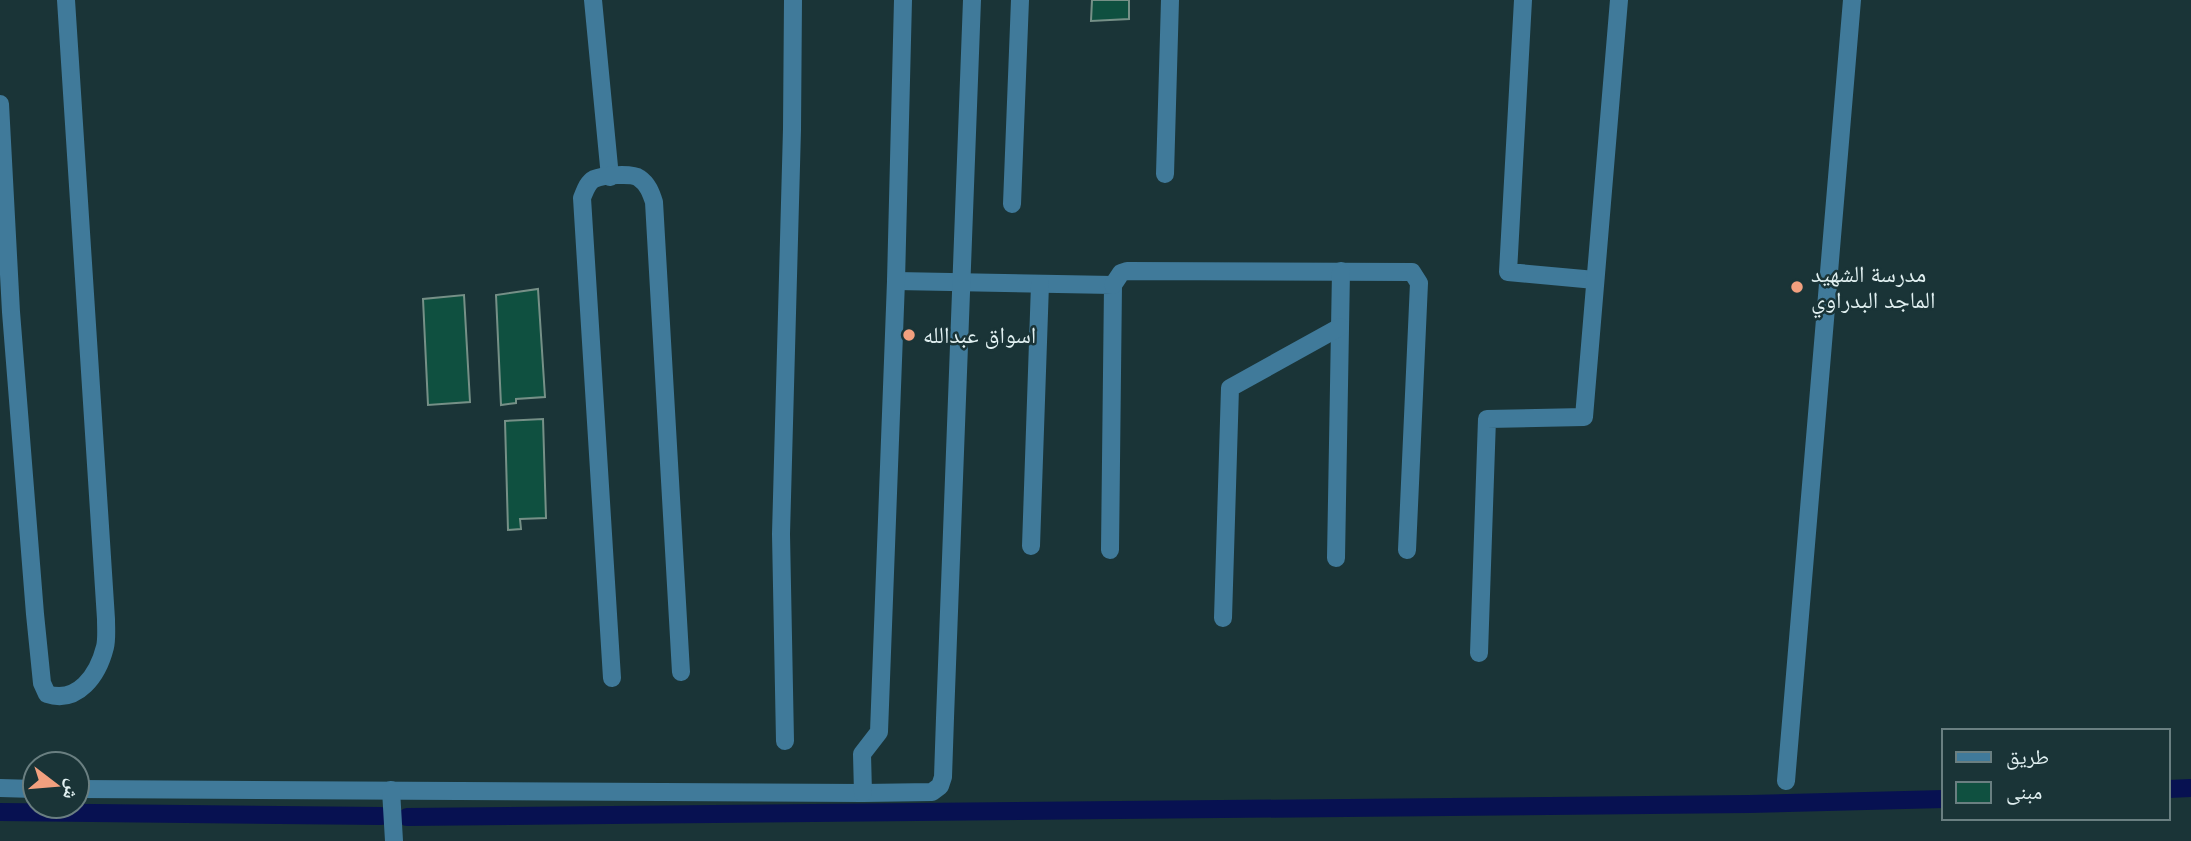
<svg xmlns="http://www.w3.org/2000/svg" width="2191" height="841" font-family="'Space Grotesk','Noto Naskh Arabic',sans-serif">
  <rect width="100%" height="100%" fill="#1a3437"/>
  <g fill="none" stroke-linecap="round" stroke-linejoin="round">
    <g stroke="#071151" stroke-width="18">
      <path d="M2168,789L2191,788"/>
      <path d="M0,812L381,816"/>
      <path d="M407,817L1749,804L1944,799"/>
    </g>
  </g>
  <g fill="#0f5040" stroke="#769087" stroke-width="2">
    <path d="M1092,0H1129V19L1091,21Z"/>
    <path d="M538,289L545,397L516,399V403L501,405L496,295Z"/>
    <path d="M464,295L470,402L428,405L423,299Z"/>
    <path d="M543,419L546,518L520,519L521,529L508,530L505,421Z"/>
  </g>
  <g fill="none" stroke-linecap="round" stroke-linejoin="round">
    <g stroke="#407a9a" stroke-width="18">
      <path d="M593,0L610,177"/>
      <path d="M1523,0L1508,272L1595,280"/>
      <path d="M0,104L11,312L35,614L42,683L47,694C78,704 98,675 105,647C107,639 106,628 106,619L66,0"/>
      <path d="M1165,174L1170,0"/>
      <path d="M1012,204L1020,0"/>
      <path d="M896,281L1113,285L1110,550"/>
      <path d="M1113,285L1121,273L1127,271L1412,272L1419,283L1407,550"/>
      <path d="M1031,546L1040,284"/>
      <path d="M1336,558L1341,271"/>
      <path d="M1223,618L1230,388L1340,327"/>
      <path d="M1479,653L1487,419L1584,417L1619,0"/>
      <path d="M612,678L582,198C585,191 587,183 594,179C603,175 632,173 639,178C648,184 651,193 654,202L681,672"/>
      <path d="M785,741L781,534L792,129L793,0"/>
      <path d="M1786,781L1852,0"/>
      <path d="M0,788L35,789"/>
      <path d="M77,789L863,793L932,792L940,786L943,777L945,718L972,0"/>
      <path d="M391,790L394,841"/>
      <path d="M863,793L862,754L879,732L896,281L903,0"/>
    </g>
  </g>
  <g fill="#f2a07f" stroke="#1a3437" stroke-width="2.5">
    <circle cx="1797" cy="287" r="7"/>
    <circle cx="909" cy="335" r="7"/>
  </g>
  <g text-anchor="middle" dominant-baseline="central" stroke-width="5" stroke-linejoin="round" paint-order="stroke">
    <g font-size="23" fill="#e1f0f1" stroke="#1a3437" text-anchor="start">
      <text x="1811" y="274">مدرسة الشهيد<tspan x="1811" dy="26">الماجد البدراوي</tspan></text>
      <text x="923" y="335">اسواق عبدالله</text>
    </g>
  </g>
  <rect x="1942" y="729" width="228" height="91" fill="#1a3437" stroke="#6a7f81" stroke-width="2"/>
  <rect x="1956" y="752" width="35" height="10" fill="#407a9a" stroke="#6a7f81" stroke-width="2"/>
  <text x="2006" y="764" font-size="21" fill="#e1f0f1">طريق</text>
  <rect x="1956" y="782" width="35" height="21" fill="#0f5040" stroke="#6a7f81" stroke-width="2"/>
  <text x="2006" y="799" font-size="21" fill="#e1f0f1">مبنى</text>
  <g transform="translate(56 785) rotate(106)"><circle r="33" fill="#1a3437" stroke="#6a7f81" stroke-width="2"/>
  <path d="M0-5L12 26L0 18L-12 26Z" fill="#f2a07f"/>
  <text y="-10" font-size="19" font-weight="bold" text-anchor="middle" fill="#e1f0f1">ش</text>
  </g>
</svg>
